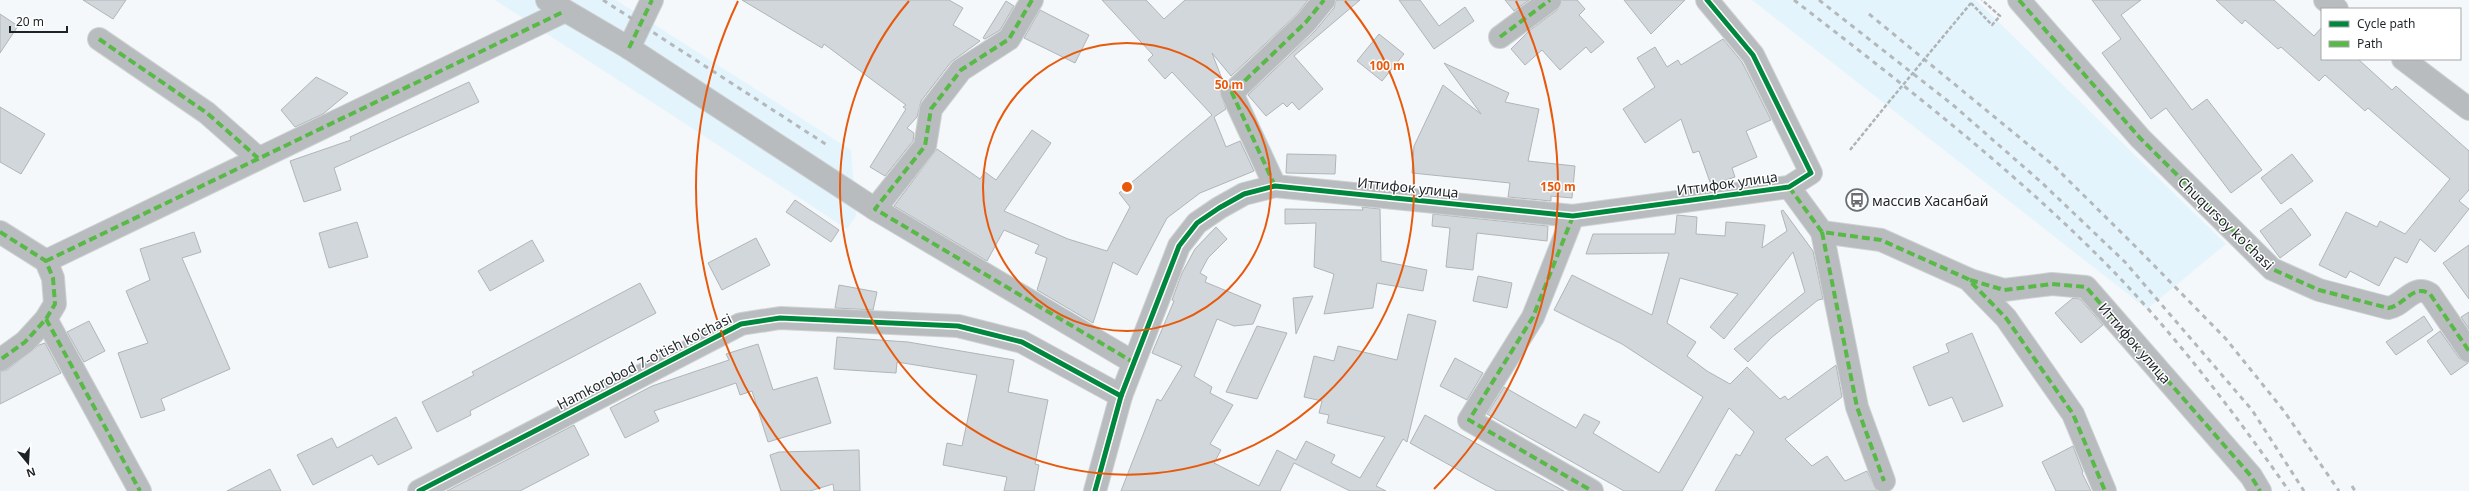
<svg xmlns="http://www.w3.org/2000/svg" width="2469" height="491" font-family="'Noto Sans',sans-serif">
  <rect width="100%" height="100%" fill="#f4f8fa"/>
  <g fill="#e3f4fc">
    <path d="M495,0H616L851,150L856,216L847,229Z"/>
    <path d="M1752,0H1976L2226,244L2147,309Z"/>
  </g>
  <g fill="#d1d7da" stroke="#b0b5b8">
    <path d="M83,0H126L113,19Z"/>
    <path d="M742,0H949L963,8L953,25L980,41L951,62L921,101L917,117L907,128L914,133L913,141L885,176L870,167L906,109L903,107L906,105L824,44L822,48Z"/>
    <path d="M1102,0H1146L1164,19L1185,0H1308L1297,14L1231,76L1212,53L1224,84L1220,91L1226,109L1214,117L1226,147L1240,141L1254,171L1200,193L1167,218L1137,275L1113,262L1093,323L1037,290L1047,258L1035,253L1039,245L1004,230L987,261L894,206L937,149L980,179L985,172L996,180L1032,130L1051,143L1004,211L1068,239L1107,251L1130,207L1119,193L1212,115L1172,72L1165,79L1148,60L1153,55Z"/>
    <path d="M1336,0H1360L1294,56L1323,89L1299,110L1292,102L1287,107L1283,103L1266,116L1248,95L1315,31L1334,8Z"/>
    <path d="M1399,0H1420L1439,26L1465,7L1474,21L1434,49Z"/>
    <path d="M1505,0H1529L1514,11Z"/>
    <path d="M1562,0H1577L1585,9L1579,15L1604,42L1591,53L1586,47L1560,70L1542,50L1525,65L1511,49L1529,31L1557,10Z"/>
    <path d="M1624,0H1685L1651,34Z"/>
    <path d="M2092,0H2141L2121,15L2192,110L2207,99L2262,170L2231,193L2166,108L2151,119L2102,53L2121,39Z"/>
    <path d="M2216,0H2274L2314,36L2322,27V59H2358L2392,90L2396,86L2469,151V190L2459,201L2469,209L2435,252L2420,239L2407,263L2395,257L2379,286L2350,271L2346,278L2319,265L2346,212L2377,227L2380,221L2405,234L2450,179L2368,108L2365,111L2325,75L2319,81L2281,47L2278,49L2245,20L2242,24Z"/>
    <path d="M1006,1L1014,6L1000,30L985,39L983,38Z"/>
    <path d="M1040,10L1089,35L1075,63L1024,38Z"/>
    <path d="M0,14L18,26L0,53Z"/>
    <path d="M1379,34L1404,54L1382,81L1357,61Z"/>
    <path d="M1723,39L1742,62L1771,120L1746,131L1757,157L1732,168L1735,177L1711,185L1699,151L1693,153L1681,119L1645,143L1623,109L1655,87L1637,58L1655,47L1667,67L1678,60L1681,65Z"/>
    <path d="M1444,63L1509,93L1505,102L1539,109L1528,161L1575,166L1572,198L1551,196V201L1508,197L1510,183L1412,173L1414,146L1443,85L1481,114Z"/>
    <path d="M316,77L348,93L323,114L295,127L281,110Z"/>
    <path d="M469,82L479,102L334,168L341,190L304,202L290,161L351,140L350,137Z"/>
    <path d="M0,107L45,134L21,174L0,162Z"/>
    <path d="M1287,154L1336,155L1335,174L1286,173Z"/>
    <path d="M2292,154L2313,181L2281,204L2261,178Z"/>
    <path d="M795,200L839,230L831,242L786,212Z"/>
    <path d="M1362,207L1380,209L1381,261L1427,270L1423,291L1377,283L1373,308L1324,314L1334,274L1314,267L1316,223L1285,224V209L1363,210Z"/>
    <path d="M2291,208L2311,235L2280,258L2260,231Z"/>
    <path d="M1783,210L1813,251L1823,299L1818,300L1771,338L1748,362L1734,349L1805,292L1793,252L1724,339L1710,327L1738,294L1680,278L1667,323L1696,342L1687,356L1707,371L1730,384L1747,367L1780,399L1785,396L1788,400L1836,365L1842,397L1785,439L1812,466L1827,456L1845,481L1867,471L1877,491H1715L1736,454L1740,456L1754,432L1729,408L1682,491H1624L1487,414L1504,387L1576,428L1584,414L1600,422L1593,433L1659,473L1703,397L1622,344L1554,310L1572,275L1652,315L1669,253L1586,254L1593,234H1675L1677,215L1697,217L1696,234L1725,236L1726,222L1765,225L1762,248L1787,231L1781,211Z"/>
    <path d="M1433,214L1548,226L1547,241L1477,233L1473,270L1446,267L1450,228L1432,226Z"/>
    <path d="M357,222L368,257L329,268L319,233Z"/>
    <path d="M1216,227L1227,239L1208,258L1200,273L1207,277L1205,282L1261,305L1253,324L1234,326L1217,319L1194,376L1212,387L1210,393L1233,405L1210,444L1221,450L1214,463L1259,486L1277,450L1296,460L1306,441L1335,455L1331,463L1360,478L1385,437L1327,423L1329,415L1319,413L1322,401L1304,397L1314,356L1334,361L1338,346L1397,360L1408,314L1436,321L1407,442L1403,439L1376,486L1386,491H1350L1294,463L1280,491H1121L1157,399L1161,401L1182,366L1152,353L1174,301L1172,300L1182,273L1195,249Z"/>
    <path d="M194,232L201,252L182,258L230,369L161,399L165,410L141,418L118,353L148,343L126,291L150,280L140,249Z"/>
    <path d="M756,238L770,265L722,290L708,263Z"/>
    <path d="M532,240L544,261L490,291L478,271Z"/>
    <path d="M2469,245V299L2443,263Z"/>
    <path d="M1478,276L1512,283L1507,308L1473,301Z"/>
    <path d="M640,283L656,313L470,411L471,415L437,432L422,402L474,375L472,372Z"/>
    <path d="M839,285L877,292L873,310L835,308Z"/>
    <path d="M1313,296L1296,334L1293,298Z"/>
    <path d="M2073,298L2080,299L2103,325L2081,343L2055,313Z"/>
    <path d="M2469,312V329L2461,317Z"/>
    <path d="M2424,316L2433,330L2396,355L2386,342Z"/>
    <path d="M89,321L105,351L84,362L67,332Z"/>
    <path d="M1257,326L1287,333L1257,399L1226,392Z"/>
    <path d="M2440,331L2459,358L2468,363L2451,375L2427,341Z"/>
    <path d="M1972,333L2003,406L1963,422L1952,397L1929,406L1913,367L1949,352L1946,344Z"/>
    <path d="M837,337L908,342L1014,360L1008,392L1048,400L1035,464L1039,465L1034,491H1004L1007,477L943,465L947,443L962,446L977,375L897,362L896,373L834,369Z"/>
    <path d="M45,343L61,373L0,404V372L7,370L39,345Z"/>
    <path d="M758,344L773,390L817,377L831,423L768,442L752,391L740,395L736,383L654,411L659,421L625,438L610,408L652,386L729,360L726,354Z"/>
    <path d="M1455,358L1483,373L1467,400L1440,386Z"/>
    <path d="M1425,415L1501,457L1564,491H1497L1480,482L1410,443Z"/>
    <path d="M396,417L412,448L378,465L372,455L313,485L297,455L332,438L337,448Z"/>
    <path d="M574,425L589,455L520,491H447Z"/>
    <path d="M2073,446L2083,472L2082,473L2091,491H2056L2042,462Z"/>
    <path d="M859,450L860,491H834L833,484L810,491H781L770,455L779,452Z"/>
    <path d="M270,469L281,491H227Z"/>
  </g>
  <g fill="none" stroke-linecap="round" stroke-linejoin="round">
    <g stroke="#ced2d3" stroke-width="24">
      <g id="minor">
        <path d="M547,0L629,48L875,209L1133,362"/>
        <path d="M2019,0L2140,138L2272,269L2319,290L2388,308C2404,306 2413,283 2430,294L2469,351"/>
        <path d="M2325,0L2337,9"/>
        <path d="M1500,37L1550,0"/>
        <path d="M99,39L207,113L258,158"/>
        <path d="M629,48L652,0"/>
        <path d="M2403,59L2469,109"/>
        <path d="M1275,186L1232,93L1306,22L1324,0"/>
        <path d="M1789,187L1822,232L1881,240L1968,279L2006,318L2073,414L2105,491"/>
        <path d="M875,209L925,146L931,109L961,70L1009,39L1032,0"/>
        <path d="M1573,216L1533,317L1469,420L1592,491"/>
        <path d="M0,232L46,261L53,278L55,304L46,319L25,342L0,360"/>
        <path d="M1822,232L1857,407L1884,481"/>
        <path d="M46,261L565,11"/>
        <path d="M1970,280L2004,290L2052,284L2086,287L2251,476L2260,491"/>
        <path d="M46,319L140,491"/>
        <path d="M419,491L741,324L780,318L958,326L1022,342L1121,396"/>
        <path d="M1095,491L1121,396L1179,246L1197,223L1219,208L1244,194L1275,186L1573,216L1789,187L1811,173L1753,55L1707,0"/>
      </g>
    </g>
    <g stroke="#b0b3b5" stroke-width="2.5" stroke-dasharray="4 2" stroke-linecap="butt">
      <path d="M1971,3L1992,25L2000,16L1982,0"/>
      <path d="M1850,150L1888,103"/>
    </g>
    <use href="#minor" stroke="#b8bcbf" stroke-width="22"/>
    <g stroke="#b4b8ba" stroke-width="3" stroke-dasharray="5 5" stroke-linecap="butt">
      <path d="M603,0L827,145"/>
      <path d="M1794,0C1905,86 2018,173 2116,274C2180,341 2236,415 2289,491"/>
      <path d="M1819,0L1953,105L2041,182L2125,262L2252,410L2304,491"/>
      <path d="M1869,14L2053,165L2139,250L2226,339L2284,411L2339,491"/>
      <path d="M2352,486L2355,491"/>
    </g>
    <path stroke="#b0b3b5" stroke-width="2.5" stroke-dasharray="4 2" stroke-linecap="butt" d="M1888,103L1971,3"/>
    <g stroke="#58b947" stroke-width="4" stroke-dasharray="8 4" stroke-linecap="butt">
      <path d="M1032,0L1009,39L961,70L931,109L925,146L875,209L1133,362"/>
      <path d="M2019,0L2140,138L2272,269L2319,290L2388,308C2404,306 2413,283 2430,294L2469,351"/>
      <path d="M1500,37L1550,0"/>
      <path d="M99,39L207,113L258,158"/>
      <path d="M629,48L652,0"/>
      <path d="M1275,186L1232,93L1306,22L1324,0"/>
      <path d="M1789,187L1822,232L1881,240L1968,279L2006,318L2073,414L2105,491"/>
      <path d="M1573,216L1533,317L1469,420L1592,491"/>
      <path d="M0,232L46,261L53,278L55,304L46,319L25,342L0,360"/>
      <path d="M1822,232L1857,407L1884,481"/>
      <path d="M46,261L565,11"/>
      <path d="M1970,280L2004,290L2052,284L2086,287L2251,476L2260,491"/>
      <path d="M46,319L140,491"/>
    </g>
    <g stroke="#fff" stroke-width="8">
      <g id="cycleway">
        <path d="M419,491L741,324L780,318L958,326L1022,342L1121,396"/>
        <path d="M1095,491L1121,396L1179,246L1197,223L1219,208L1244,194L1275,186L1573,216L1789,187L1811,173L1753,55L1707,0"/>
      </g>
    </g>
    <use href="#cycleway" stroke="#00873e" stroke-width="5"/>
  </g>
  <g fill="none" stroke="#e8590c" stroke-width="2">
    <circle cx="1127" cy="187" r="144"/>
    <path d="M1345 1A287 287 0 1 1 909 1"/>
    <path d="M820 489A431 431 0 0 1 738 1M1516 1A431 431 0 0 1 1434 489"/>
  </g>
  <defs>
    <g id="bus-ring" transform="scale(1.15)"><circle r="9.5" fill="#fff" stroke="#686e72" stroke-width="1.5"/><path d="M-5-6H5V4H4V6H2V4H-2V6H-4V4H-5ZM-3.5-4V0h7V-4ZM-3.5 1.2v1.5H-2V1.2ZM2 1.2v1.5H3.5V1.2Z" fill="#686e72"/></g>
  </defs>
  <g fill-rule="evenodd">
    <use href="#bus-ring" x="1857" y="200"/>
  </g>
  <g text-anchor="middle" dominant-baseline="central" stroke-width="3" stroke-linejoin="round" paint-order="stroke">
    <g font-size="14" fill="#1d2428" stroke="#fff">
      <text transform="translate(1727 183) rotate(-8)">Иттифок улица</text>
      <text transform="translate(1408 187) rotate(6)">Иттифок улица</text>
      <text transform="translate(2226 223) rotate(44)">Chuqursoy ko'chasi</text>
      <text transform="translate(2135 343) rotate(49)">Иттифок улица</text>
      <text transform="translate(644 361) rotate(-27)">Hamkorobod 7-o'tish ko'chasi</text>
    </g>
    <g font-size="14" fill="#1d2428" stroke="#fff" text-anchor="start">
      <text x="1872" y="200">массив Хасанбай</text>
    </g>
  </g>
  <circle cx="1127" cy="187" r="6" fill="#e8590c" stroke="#fff" stroke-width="2"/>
  <g font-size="12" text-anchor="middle" font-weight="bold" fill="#e8590c" stroke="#fff" stroke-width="3" stroke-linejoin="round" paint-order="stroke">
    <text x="1387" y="70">100 m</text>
    <text x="1229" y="89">50 m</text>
    <text x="1558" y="191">150 m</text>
  </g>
  <rect x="2321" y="8" width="140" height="52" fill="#ffffff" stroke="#a5a7a9"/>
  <rect x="2329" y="21" width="20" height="6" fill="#00873e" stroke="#a5a7a9"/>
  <text x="2357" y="28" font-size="12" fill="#1d2428">Cycle path</text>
  <rect x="2329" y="41" width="20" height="6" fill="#58b947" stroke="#a5a7a9"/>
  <text x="2357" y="48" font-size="12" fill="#1d2428">Path</text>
  <g transform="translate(28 463) rotate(162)" stroke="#ffffff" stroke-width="3" paint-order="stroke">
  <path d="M0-3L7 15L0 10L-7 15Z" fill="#1d2428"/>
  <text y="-6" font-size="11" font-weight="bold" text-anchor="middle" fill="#1d2428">N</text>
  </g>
  <path d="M10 26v6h57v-6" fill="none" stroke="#1d2428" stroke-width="2"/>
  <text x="16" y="26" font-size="12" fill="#1d2428" stroke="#ffffff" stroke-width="3" paint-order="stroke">20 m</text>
</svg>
